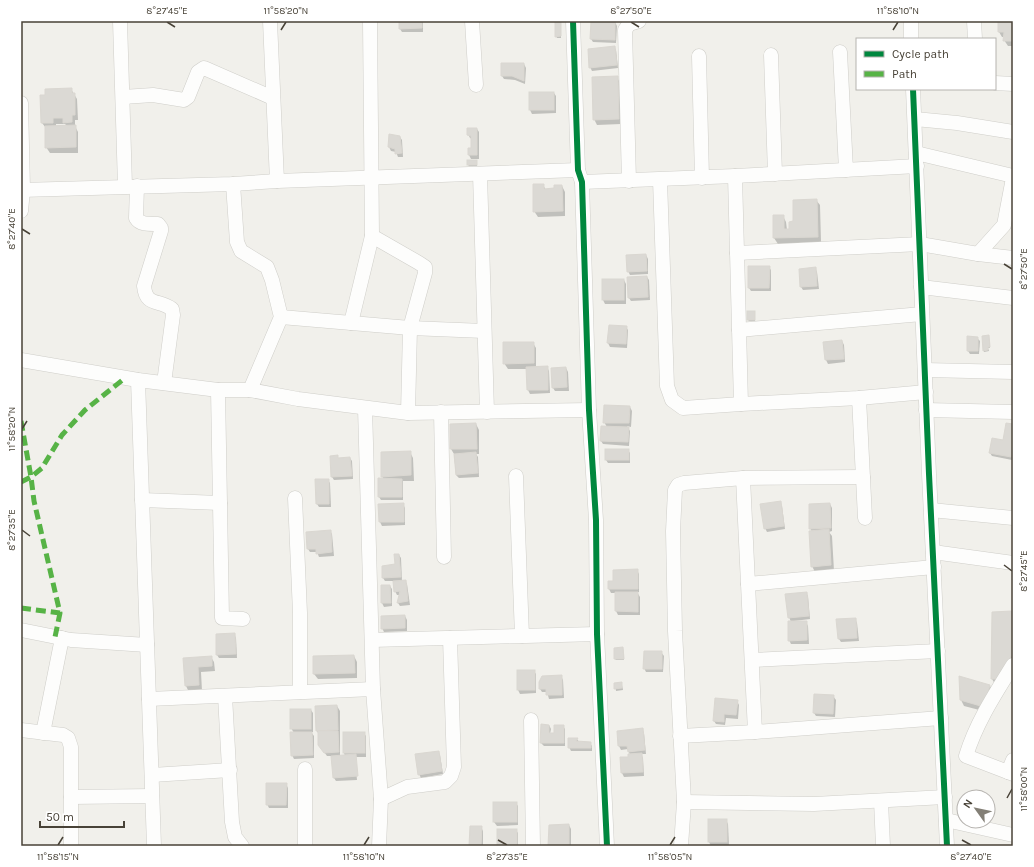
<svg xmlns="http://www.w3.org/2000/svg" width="1034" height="867" font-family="Karla,sans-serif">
  <rect width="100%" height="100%" fill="#f1f0eb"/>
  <g fill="#0003" fill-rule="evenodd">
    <path d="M400,21H423V32H402L400,29Z"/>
    <path d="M1001,21H1013V46H1008L1004,40V37H1002L999,32Z"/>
    <path d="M615,22L617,26L616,43L593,42L591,39Z"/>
    <path d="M561,23V38H557L556,36Z"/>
    <path d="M614,47L616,50L618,68L592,71L590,67Z"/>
    <path d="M524,64L526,68L525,84L515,80L504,79L502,76Z"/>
    <path d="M617,77L620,83L621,124L597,125L594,119Z"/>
    <path d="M71,89L77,99L78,120H75V126L78,132V153H50L46,147V128L42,123L46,96ZM56,124H65L67,126L56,127Z"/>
    <path d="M530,93H554L556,96V113L532,114L530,110Z"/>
    <path d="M477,129L479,132V159H471L469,155V149H472V139L470,138L468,134Z"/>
    <path d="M400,137L402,140L403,157H398L396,152L391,151L389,147Z"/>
    <path d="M477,161V166H469L468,165Z"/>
    <path d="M543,185L546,190L555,189L562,186L565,192V216L538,217L534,211Z"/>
    <path d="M816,200L820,205L821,242L778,244L774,238V216H783L786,222L787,230H790L794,222Z"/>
    <path d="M646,255L648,259V274L630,275L628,271Z"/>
    <path d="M769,267L771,270V291H751L749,288Z"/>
    <path d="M815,268L817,272L819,289L803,290L801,287Z"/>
    <path d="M647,277L649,280L650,300L631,301L629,298Z"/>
    <path d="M603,280H624L626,284V304H605L603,300Z"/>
    <path d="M755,312V321H749L748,320Z"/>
    <path d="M610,326L626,327L628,330L627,348L610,347L608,343Z"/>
    <path d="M977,338L980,341L979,354H970L968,351Z"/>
    <path d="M989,338L990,348H988L989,351L984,352V350Z"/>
    <path d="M842,341L844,345L845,362L828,364L826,360L824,342Z"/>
    <path d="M533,343L536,348V367H547L549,371L550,393L530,394L528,390L527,369H508L504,363Z"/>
    <path d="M566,368L568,372L569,391H555L553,388Z"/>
    <path d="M630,407L632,411L631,427L627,426L630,431L629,446L603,444L601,441L607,427L604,422Z"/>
    <path d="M476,424L479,430V454H476L478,457L479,477L459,478L456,475L454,454L451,449Z"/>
    <path d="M1013,425L1012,460L992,456L990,453L1004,441Z"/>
    <path d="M628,450L630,453V463H608L606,460Z"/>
    <path d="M410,452L413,458L414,481H403V500H381L379,497L384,480L382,476Z"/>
    <path d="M337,456L338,459L350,458L352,461L353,479L334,480L332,477Z"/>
    <path d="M328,480L330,483L331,507H319L317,504Z"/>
    <path d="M780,502L782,506L785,529L767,532L765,528Z"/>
    <path d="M403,504L405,508V525L382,526L380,522L379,505Z"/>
    <path d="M830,504L832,508V531L829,532L832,536L834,571L815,572L812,566V532L810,528Z"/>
    <path d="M330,531L332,534L334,556L319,557L317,552H310L308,549Z"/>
    <path d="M399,555L401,558L402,581H405L407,584L410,605L400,606L398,603L400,595H397L395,591L394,581H385L383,578L396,565Z"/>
    <path d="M637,570L639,574V592H637L640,597V615H618L616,611V593H611L609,589V582H614Z"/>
    <path d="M382,586H390L392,589V606L384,607L382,603Z"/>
    <path d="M806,593L808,596L810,619L794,621V622H806L808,626L809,644H791L789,640L791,622L789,617Z"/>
    <path d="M1012,612L1013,614V664L995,684L992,679Z"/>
    <path d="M405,616L407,620V631L384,632L382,628Z"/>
    <path d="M855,619L857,623L859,641L841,642L839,639Z"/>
    <path d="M234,634L236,638L237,658H219L217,655Z"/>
    <path d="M623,648L624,660H616L615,659Z"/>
    <path d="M661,652L664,656L663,672H646L644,668Z"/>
    <path d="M354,656L357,662V678L318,679L314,674Z"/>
    <path d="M211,657L214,662L215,671L201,672L202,691L189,692L186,686L184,659Z"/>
    <path d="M534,671L536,674V693L520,694L518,690Z"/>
    <path d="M561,676L563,680L564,698L549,699L547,692H542L540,689Z"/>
    <path d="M615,684L622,685L623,690L616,691Z"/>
    <path d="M990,686L993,691L987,712L964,706L961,700Z"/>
    <path d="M833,696L836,700L835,717L816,716L814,713Z"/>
    <path d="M737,701L739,705L738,719L726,718L725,725L716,724L714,721Z"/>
    <path d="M337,706L340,711V756H345L344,753L364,733L366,736V757H355L357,780L336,781L334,778L332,756H327L322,749L319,735L317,731Z"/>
    <path d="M311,710L313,713V732H311L314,736V758L294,759L292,755L294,733L291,728Z"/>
    <path d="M549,725L551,729L550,734H555L563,726L565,729V746H544L541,743Z"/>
    <path d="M642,729L644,733L646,754H641L643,758L644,776L624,777L622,773L621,758H629L630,755L628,749L621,750L619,746L618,732Z"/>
    <path d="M577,739L579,742L590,743L592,746V751H571L569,747Z"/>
    <path d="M438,752L440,755L443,774L421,778L419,774Z"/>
    <path d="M286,784L288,788V808H269L267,804Z"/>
    <path d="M494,803H516L518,806V825L497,826L494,822Z"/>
    <path d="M709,820H726L728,824L729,845L711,846L709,842Z"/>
    <path d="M569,825L571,829V846H549Z"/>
    <path d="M481,827L483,831V846H470Z"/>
    <path d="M516,830L518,833V846H498Z"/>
  </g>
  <g fill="#dbd9d4" stroke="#dad7d1">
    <path d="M399,21H422V28L399,29Z"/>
    <path d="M591,21H615V40L590,39Z"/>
    <path d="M998,21H1013V41H1003L1004,32H998Z"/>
    <path d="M555,22H561V36L555,37Z"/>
    <path d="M615,46L617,65L589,68L588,49Z"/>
    <path d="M501,63H524V81L512,76H501Z"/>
    <path d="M618,76L619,119L593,120L592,77Z"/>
    <path d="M72,88V93H75V115H72V122L63,123V118H53V123H41L40,95H45V89Z"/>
    <rect x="529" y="92" width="25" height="18"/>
    <path d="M76,125V147L45,148V126Z"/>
    <path d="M467,128H477V155H468V148H471V136L467,135Z"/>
    <path d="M389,134L400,136L402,153L395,154V149L388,147Z"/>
    <rect x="467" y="160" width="10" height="5"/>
    <path d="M533,184H544V189L554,188V185H562L563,211L533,212Z"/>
    <path d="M817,199L818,237L773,238V215H784V229H789V222L793,221V200Z"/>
    <path d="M646,254L647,271L627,272L626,255Z"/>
    <path d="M748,266H770L769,288H748Z"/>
    <path d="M816,267L817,286L800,287L799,269Z"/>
    <path d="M647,276L648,297L628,298L627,277Z"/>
    <rect x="602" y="279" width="22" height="21"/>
    <rect x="747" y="311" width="8" height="9"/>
    <path d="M609,325L627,326L626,344L607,343Z"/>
    <path d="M989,335L990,347H988V350L983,351L982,336Z"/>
    <path d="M967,336L978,337V351H967Z"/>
    <path d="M842,340L844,359L825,360L823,342Z"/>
    <path d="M503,342H534V363L503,364Z"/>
    <path d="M548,366V390H527L526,367Z"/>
    <path d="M566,367L567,387L552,388L551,368Z"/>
    <path d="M604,405L630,406L629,423H603Z"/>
    <path d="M476,423L477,449H450V424Z"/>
    <path d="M1006,423L1013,424V444L1011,457L989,453L992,438L1003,440Z"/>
    <path d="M601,426L629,427L628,442L600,441Z"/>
    <rect x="605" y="449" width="24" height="11"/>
    <path d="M411,451V475L381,477V452Z"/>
    <path d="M476,452L478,473L456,475L454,454Z"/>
    <path d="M338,455V458L350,457L352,476L331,477L330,456Z"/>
    <path d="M378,478L402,479V497H378Z"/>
    <path d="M315,479H329V504H316Z"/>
    <path d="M781,501L784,526L764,529L760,504Z"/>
    <path d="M404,503V522H379L378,504Z"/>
    <path d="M830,503L831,528L809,529V504Z"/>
    <path d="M829,529L831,565L811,567L809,531Z"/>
    <path d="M331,530L332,552L316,554V549H307L306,532Z"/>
    <path d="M394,554H399L401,577L382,578V566L395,564Z"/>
    <path d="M638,569V589H608V581H613V570Z"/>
    <path d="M406,580L408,601L397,603L400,591L394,592L393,581Z"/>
    <path d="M381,585H390L391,603H381Z"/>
    <path d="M615,592H638V612L615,611Z"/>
    <path d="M807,592L809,616L788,618L785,594Z"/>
    <path d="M1012,611L1013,653L999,679H991L992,612Z"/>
    <path d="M405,615V628L381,629V616Z"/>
    <path d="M856,618L857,638L838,639L836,619Z"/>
    <path d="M788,621H807V640L788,641Z"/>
    <path d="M235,633L236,654L216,655V634Z"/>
    <path d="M623,647L624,659H614V648Z"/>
    <path d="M644,651H662V669H643Z"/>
    <path d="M354,655L355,673L313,674V656Z"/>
    <path d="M212,656V666L198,667L199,685L185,686L183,658Z"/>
    <rect x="517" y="670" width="18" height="20"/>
    <path d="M562,675V695H546V689H539V682L542,676Z"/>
    <path d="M959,676L990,685L984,707L960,700Z"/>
    <path d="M622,682V688L614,689V683Z"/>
    <path d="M814,694L834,695L833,714L813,713Z"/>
    <path d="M715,698L738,700L736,715L724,714V722L713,721Z"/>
    <path d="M337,705L338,730L316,731L315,706Z"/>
    <rect x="290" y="709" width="21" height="20"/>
    <path d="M541,724L549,725V733H554V725H564V743H540Z"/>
    <path d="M643,728L645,750L628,752L627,746H618L617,731Z"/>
    <path d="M318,731H338L339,752L324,753L318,745Z"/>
    <path d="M290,732H312L313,755L291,756Z"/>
    <rect x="343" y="732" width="22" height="21"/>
    <path d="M568,738H578L576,741L591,742V748H568Z"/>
    <path d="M439,751L442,771L418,775L415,754Z"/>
    <path d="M642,753L643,772L621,773L620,757H628V754Z"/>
    <path d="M356,754L358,776L333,778L331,756Z"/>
    <path d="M266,783H287L286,805H266Z"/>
    <rect x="493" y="802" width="24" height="20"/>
    <rect x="708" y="819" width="19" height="23"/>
    <path d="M569,824V846H548L549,825Z"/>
    <path d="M470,826H482L481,846H469Z"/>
    <rect x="497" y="829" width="20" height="17"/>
  </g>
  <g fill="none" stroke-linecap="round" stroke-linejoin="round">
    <g stroke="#cfcec9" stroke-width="15">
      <g id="minor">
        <path d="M120,21L125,186"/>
        <path d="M270,21L277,181"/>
        <path d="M472,21L476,85"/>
        <path d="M573,21L578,170L582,182L589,410L596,520L597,634L607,846"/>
        <path d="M911,21V39"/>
        <path d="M974,21L975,39"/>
        <path d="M840,52L846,170"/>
        <path d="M771,55L775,174"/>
        <path d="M699,56L702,178"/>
        <path d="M995,83L1013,84"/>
        <path d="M913,89L929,474L947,846"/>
        <path d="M123,97L153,95L184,100L188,97L198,72L204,68L273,98"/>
        <path d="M21,103L23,190L21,211"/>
        <path d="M915,119L957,123L1013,132"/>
        <path d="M916,153L1013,176"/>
        <path d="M480,174L487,412"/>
        <path d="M735,176L741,404"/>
        <path d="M660,180L667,386L672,400L683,408L741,404L859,398L926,392"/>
        <path d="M629,181L625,30L629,24L639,21"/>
        <path d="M582,182L735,176L917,166"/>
        <path d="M233,184L237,242L241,251L267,267L272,280L281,317L250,390"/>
        <path d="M137,186L136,218C140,225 150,224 158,224L161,228V231L144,286C146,307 159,299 172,309L173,315L164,383"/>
        <path d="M21,190L233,184L277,181L578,170"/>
        <path d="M372,236L419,263L425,267V273L410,328L408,413"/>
        <path d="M737,253L920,244L978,254L1013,258"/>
        <path d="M978,254L1004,225L1013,178"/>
        <path d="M921,287L1013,298"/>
        <path d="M281,317L410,328L484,331"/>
        <path d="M351,323L372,236L370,21"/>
        <path d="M739,330L922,314"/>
        <path d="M21,360L138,380L218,390H250L298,399L408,413L589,410"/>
        <path d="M925,370L1013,372"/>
        <path d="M138,380L154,846"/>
        <path d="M218,390L222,618L243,619"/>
        <path d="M859,398L865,518"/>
        <path d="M365,408L373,689L381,799L379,846"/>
        <path d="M926,410L1013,412"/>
        <path d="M441,412L444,557"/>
        <path d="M516,476L522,636"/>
        <path d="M743,478L755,732"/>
        <path d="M295,498L300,613V692"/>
        <path d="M142,500L220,503"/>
        <path d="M931,510L1013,518"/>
        <path d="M933,552L1013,563"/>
        <path d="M748,584L934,567"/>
        <path d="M21,630L71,640L147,645"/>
        <path d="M372,640L597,634"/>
        <path d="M752,660L938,651"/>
        <path d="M1013,665C995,694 976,723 966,756L1013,774"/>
        <path d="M225,696L232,822L235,837L242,846"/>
        <path d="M149,699L373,689"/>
        <path d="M531,720L533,846"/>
        <path d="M21,730L63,735L68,738L71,747V846"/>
        <path d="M43,733L62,638"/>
        <path d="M680,736L755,732L941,718"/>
        <path d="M1008,772L1013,760"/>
        <path d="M152,775L230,770"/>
        <path d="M71,797L152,796"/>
        <path d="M381,799L407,787L445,782L451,776L454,767L450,638"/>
        <path d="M881,801L883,846"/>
        <path d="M684,802L814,804L945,797"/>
        <path d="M946,820L1013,835"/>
        <path d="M305,846V769"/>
        <path d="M681,846L684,802L675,631L673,531L675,490L678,485L684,483L743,478L863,477"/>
      </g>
    </g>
    <use href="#minor" stroke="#fdfdfc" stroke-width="14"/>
    <g stroke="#57b346" stroke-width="5" stroke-dasharray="10 5" stroke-linecap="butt">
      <path d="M21,421L31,477L34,501L60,613L55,637"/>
      <path d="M21,482L31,477L42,468L62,435L85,410L125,378"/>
      <path d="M21,608L60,613"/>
    </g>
    <g stroke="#fff" stroke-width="8">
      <g id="cycleway">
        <path d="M573,21L578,170L582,182L589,410L596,520L597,634L607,846"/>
        <path d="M913,89L929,474L947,846"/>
      </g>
    </g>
    <use href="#cycleway" stroke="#00873e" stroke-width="6"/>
  </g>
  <path fill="none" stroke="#484237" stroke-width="1.5" d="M167,22L175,27M631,22L639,27M281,30L286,22M893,30L898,22M22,229L30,234M1004,264L1012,269M22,429L27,421M22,530L30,536M1004,565L1012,571M1007,798L1012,789M498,840L507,845M962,840L971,845M58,845L63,837M364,845L369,837M670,845L675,837"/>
  <rect width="1034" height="867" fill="none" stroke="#ffffff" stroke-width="44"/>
  <rect x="856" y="38" width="140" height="52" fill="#ffffff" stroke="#b6b3af"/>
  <rect x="864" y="51" width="20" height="6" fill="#00873e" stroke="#b6b3af"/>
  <text x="892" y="58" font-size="12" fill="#484237">Cycle path</text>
  <rect x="864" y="71" width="20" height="6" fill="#57b346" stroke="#b6b3af"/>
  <text x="892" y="78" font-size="12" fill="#484237">Path</text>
  <g transform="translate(976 809) rotate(303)"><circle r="19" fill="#ffffff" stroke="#b6b3af"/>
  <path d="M0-3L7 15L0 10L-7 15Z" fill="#837f76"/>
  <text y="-6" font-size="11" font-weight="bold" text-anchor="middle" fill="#484237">N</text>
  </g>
  <path d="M40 821v6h84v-6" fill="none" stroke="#484237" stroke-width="2"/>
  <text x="46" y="821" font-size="12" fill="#484237" stroke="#ffffff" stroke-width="3" paint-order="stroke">50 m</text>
  <rect x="22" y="22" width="990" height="823" fill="none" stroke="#484237" stroke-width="1.5"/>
  <g font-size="10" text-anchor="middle" fill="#484237">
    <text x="167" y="14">8°27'45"E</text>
    <text x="286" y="14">11°58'20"N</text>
    <text x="631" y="14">8°27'50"E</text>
    <text x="898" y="14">11°58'10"N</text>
    <text transform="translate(11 229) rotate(-90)" y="4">8°27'40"E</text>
    <text transform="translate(1023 269) rotate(-90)" y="4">8°27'50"E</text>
    <text transform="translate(11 429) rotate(-90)" y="4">11°58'20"N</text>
    <text transform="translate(11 530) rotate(-90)" y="4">8°27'35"E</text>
    <text transform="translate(1023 571) rotate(-90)" y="4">8°27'45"E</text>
    <text transform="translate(1023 789) rotate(-90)" y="4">11°58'00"N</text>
    <text x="58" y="860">11°58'15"N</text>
    <text x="364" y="860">11°58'10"N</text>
    <text x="507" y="860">8°27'35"E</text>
    <text x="670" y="860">11°58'05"N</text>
    <text x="971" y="860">8°27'40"E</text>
  </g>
</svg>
